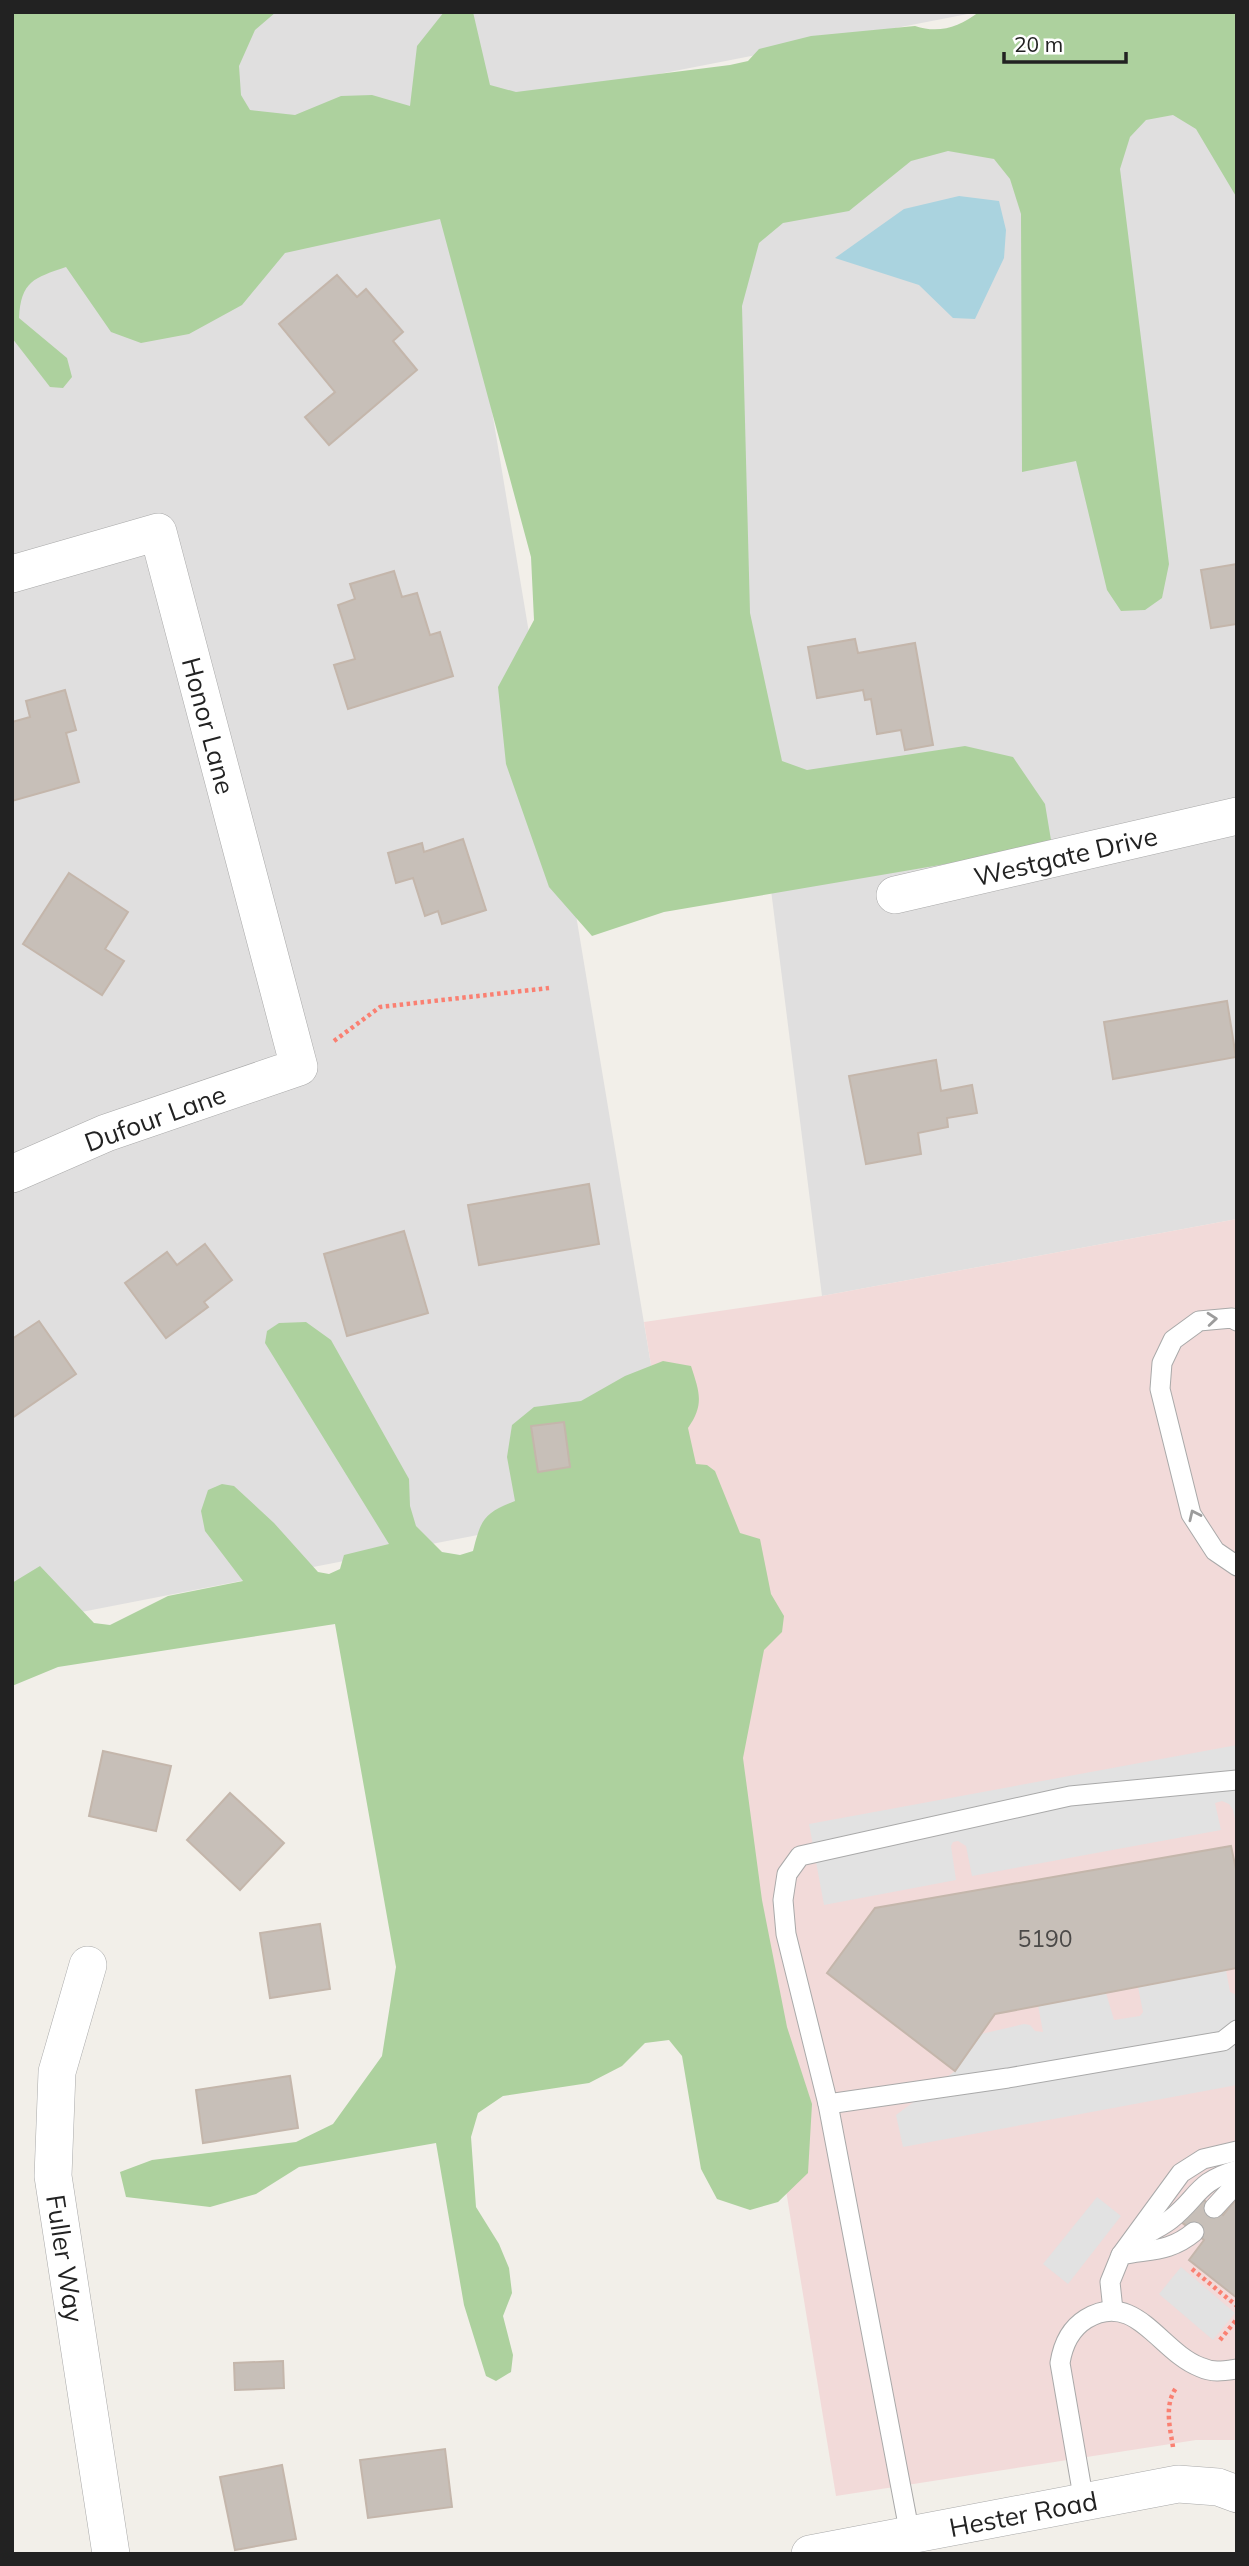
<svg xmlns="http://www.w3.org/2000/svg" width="1249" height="2566" font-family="Mulish,sans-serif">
  <rect width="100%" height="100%" fill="#f2efe9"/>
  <g fill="#e0dfdf">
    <path d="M12,12H978L438,117L455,189L673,1497L30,1622L12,1630Z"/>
    <path d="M1237,89V1219L822,1296L768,866L632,206Z"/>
  </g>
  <path fill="#f2dad9" d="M1237,1219V2440H1196L836,2496L644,1322L822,1296Z"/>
  <g fill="#add19e">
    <path d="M12,12H276L255,30L239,66L241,95L250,110L295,115L341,96L372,95L410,106L417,46L444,12H473L490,85L516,92L730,65L748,61L759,49L811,36L915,26C939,34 959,27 979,12H1237V198L1196,129L1173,115L1146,120L1130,137L1120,169L1169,564L1162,598L1145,610L1121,611L1107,590L1076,461L1022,472L1021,214L1010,179L994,159L948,151L911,161L849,211L783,223L759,243L742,306L750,613L782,761L807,770L965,746L1013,757L1045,804L1052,846L664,912L592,936L549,887L506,764L498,687L534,620L531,557L440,219L285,253L242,305L189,334L141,343L111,332L66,267C34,278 21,281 19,318L67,358L72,377L63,388L50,387L12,338Z"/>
    <path d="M306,1322L331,1340L409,1479L410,1506L416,1526L442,1552L460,1555L473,1551C481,1520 483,1513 515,1501L507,1457L512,1425L534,1407L581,1401L625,1376L663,1361L691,1366C699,1391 705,1404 688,1428L696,1464L707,1465L715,1471L740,1533L760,1539L771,1594L784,1616L782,1632L764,1650L743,1758L762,1900L787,2027L812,2104L808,2173L778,2202L750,2210L717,2199L701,2169L682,2056L669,2040L645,2043L622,2066L589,2083L503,2096L478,2113L471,2137L476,2207L499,2244L509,2268L512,2293L503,2316L513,2355L511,2372L496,2381L486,2376L464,2305L436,2143L299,2167L256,2194L210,2207L126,2197L120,2172L152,2160L296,2142L333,2124L382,2056L396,1967L335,1624L58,1667L12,1686V1583L40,1566L94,1623L110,1625L168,1596L243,1581L205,1531L201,1511L208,1490L222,1484L234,1486L274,1523L318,1572L329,1574L340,1569L344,1555L389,1544L265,1343L267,1331L279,1323Z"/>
  </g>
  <g fill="#e2e2e2">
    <path d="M1237,1745V1829L1233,1810L1229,1804L1222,1801L1215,1803L1221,1830L972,1876L966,1846L958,1841L953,1842L951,1846L956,1880L824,1905L809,1824Z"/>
    <path d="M1226,1970L1230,1992L1237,1995V2085L903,2147L896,2115L955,2071L981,2034L1024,2024L1030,2025L1035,2031L1043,2032L1038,2005L1106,1993L1114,2020L1140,2016L1143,2012L1138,1987Z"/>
    <path d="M1097,2197L1121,2216L1068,2284L1043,2264Z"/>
    <path d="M1181,2267L1235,2313L1213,2340L1159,2294Z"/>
  </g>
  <path fill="#aad3df" d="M959,196L999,201L1006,230L1004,258L975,319L953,318L919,285L835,258L904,209Z"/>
  <g fill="#c7bfb8" stroke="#c4b6ab" stroke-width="2">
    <path d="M337,275L357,297L366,289L403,332L393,341L417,370L329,445L305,417L335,392L279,324Z"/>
    <path d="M1237,564V624L1211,628L1201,570Z"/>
    <path d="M394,571L402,597L417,593L430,635L440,632L453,676L348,709L334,665L355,659L338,605L355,599L350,584Z"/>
    <path d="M855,639L858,653L915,643L933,745L905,750L901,730L877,734L871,699L865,700L863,690L817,698L808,647Z"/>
    <path d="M65,690L76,730L66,733L79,782L12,801V722L30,717L26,701Z"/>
    <path d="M463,839L486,910L442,924L438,911L425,916L413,878L396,883L388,853L422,843L424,852Z"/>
    <path d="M69,873L128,912L105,949L124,961L102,995L23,944Z"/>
    <path d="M1227,1001L1236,1057L1113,1079L1104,1022Z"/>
    <path d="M936,1060L941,1091L972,1085L977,1113L947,1118L948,1127L918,1133L921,1154L866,1164L849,1076Z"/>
    <path d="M589,1184L599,1244L479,1265L468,1205Z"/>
    <path d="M404,1231L428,1313L347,1336L324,1254Z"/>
    <path d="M205,1244L232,1280L204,1302L208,1307L166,1338L125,1283L167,1252L177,1265Z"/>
    <path d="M39,1321L76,1374L12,1418V1339Z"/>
    <path d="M564,1422L570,1467L538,1472L531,1426Z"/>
    <path d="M103,1751L171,1766L156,1831L89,1816Z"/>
    <path d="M230,1793L284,1843L240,1890L187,1840Z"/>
    <path d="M1231,1846L1237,1874V1968L995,2014L955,2071L827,1973L875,1908Z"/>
    <path d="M320,1924L330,1989L270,1998L260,1933Z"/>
    <path d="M290,2076L298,2128L203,2143L196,2090Z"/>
    <path d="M1200,2197L1223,2215L1237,2198V2298L1189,2260L1204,2240L1180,2221Z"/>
    <path d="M283,2361L284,2388L235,2390L234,2363Z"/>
    <path d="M445,2449L452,2507L368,2518L360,2460Z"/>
    <path d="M282,2465L296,2539L235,2550L220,2477Z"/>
  </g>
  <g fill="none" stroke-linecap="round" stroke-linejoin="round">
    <g stroke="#a9a9a9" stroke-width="21">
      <g id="service">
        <path d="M1237,1321L1232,1318L1199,1321L1173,1340L1162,1363L1160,1389L1191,1514L1215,1551L1237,1566"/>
        <path d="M828,2104L1008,2078L1223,2041L1237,2030"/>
        <path d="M1214,2208L1237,2183"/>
        <path d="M1138,2241C1148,2232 1161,2227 1171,2219C1199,2197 1196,2182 1237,2170"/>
        <path d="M1121,2255L1181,2173L1203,2159L1237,2151"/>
        <path d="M1113,2310L1110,2282L1121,2255C1151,2249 1170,2252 1194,2232"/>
        <path d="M1084,2502L1060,2363C1063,2344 1070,2329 1086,2319C1135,2289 1160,2352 1200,2367C1213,2373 1223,2371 1237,2369"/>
        <path d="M910,2535L828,2104L786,1934L783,1900L787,1874L800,1856L1070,1796L1237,1780"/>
      </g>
    </g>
    <g stroke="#a9a9a9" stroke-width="38">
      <g id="minor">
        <path id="s1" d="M12,574L158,532L299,1067L106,1133L12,1174"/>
        <path id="s2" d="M895,895L1237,816"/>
        <path id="s3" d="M88,1965L57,2072L53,2176L111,2554"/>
        <path id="s4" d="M810,2554L1178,2484L1218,2487L1237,2494"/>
      </g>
    </g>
    <g stroke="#fa8072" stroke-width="4.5" stroke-dasharray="3.5 3.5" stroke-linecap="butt">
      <path d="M334,1041L380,1007L549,988"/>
      <path d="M1192,2269L1237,2306"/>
      <path d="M1220,2340L1237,2319"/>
      <path d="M1173,2447C1170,2428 1164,2405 1176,2388"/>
    </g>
    <use href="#service" stroke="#fff" stroke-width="19"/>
    <use href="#minor" stroke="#fff" stroke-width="37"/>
  </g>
  <defs><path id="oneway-chevron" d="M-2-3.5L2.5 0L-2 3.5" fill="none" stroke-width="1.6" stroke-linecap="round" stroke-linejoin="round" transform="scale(1.75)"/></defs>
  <g stroke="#9c9c9c">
    <use href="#oneway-chevron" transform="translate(1212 1319) rotate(-5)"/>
    <use href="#oneway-chevron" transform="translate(1194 1515) rotate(-115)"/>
  </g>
  <g text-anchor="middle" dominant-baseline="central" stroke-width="6" stroke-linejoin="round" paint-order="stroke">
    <g font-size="23" fill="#4b4948">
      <text x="1045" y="1938">5190</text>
    </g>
    <g font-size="26" fill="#222" stroke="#fff">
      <text stroke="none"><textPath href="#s1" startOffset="352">Honor Lane</textPath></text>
      <text stroke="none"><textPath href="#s2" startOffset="175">Westgate Drive</textPath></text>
      <text transform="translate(155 1118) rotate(-20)">Dufour Lane</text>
      <text stroke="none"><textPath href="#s3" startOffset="299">Fuller Way</textPath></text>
      <text stroke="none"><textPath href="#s4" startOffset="217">Hester Road</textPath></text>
    </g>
  </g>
  <rect width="1249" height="2566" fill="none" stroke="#222222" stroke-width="28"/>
  <path d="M1004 52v10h122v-10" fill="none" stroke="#222222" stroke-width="3.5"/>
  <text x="1014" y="52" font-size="21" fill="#222222" stroke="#ffffff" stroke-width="5" paint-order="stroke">20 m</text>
</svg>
